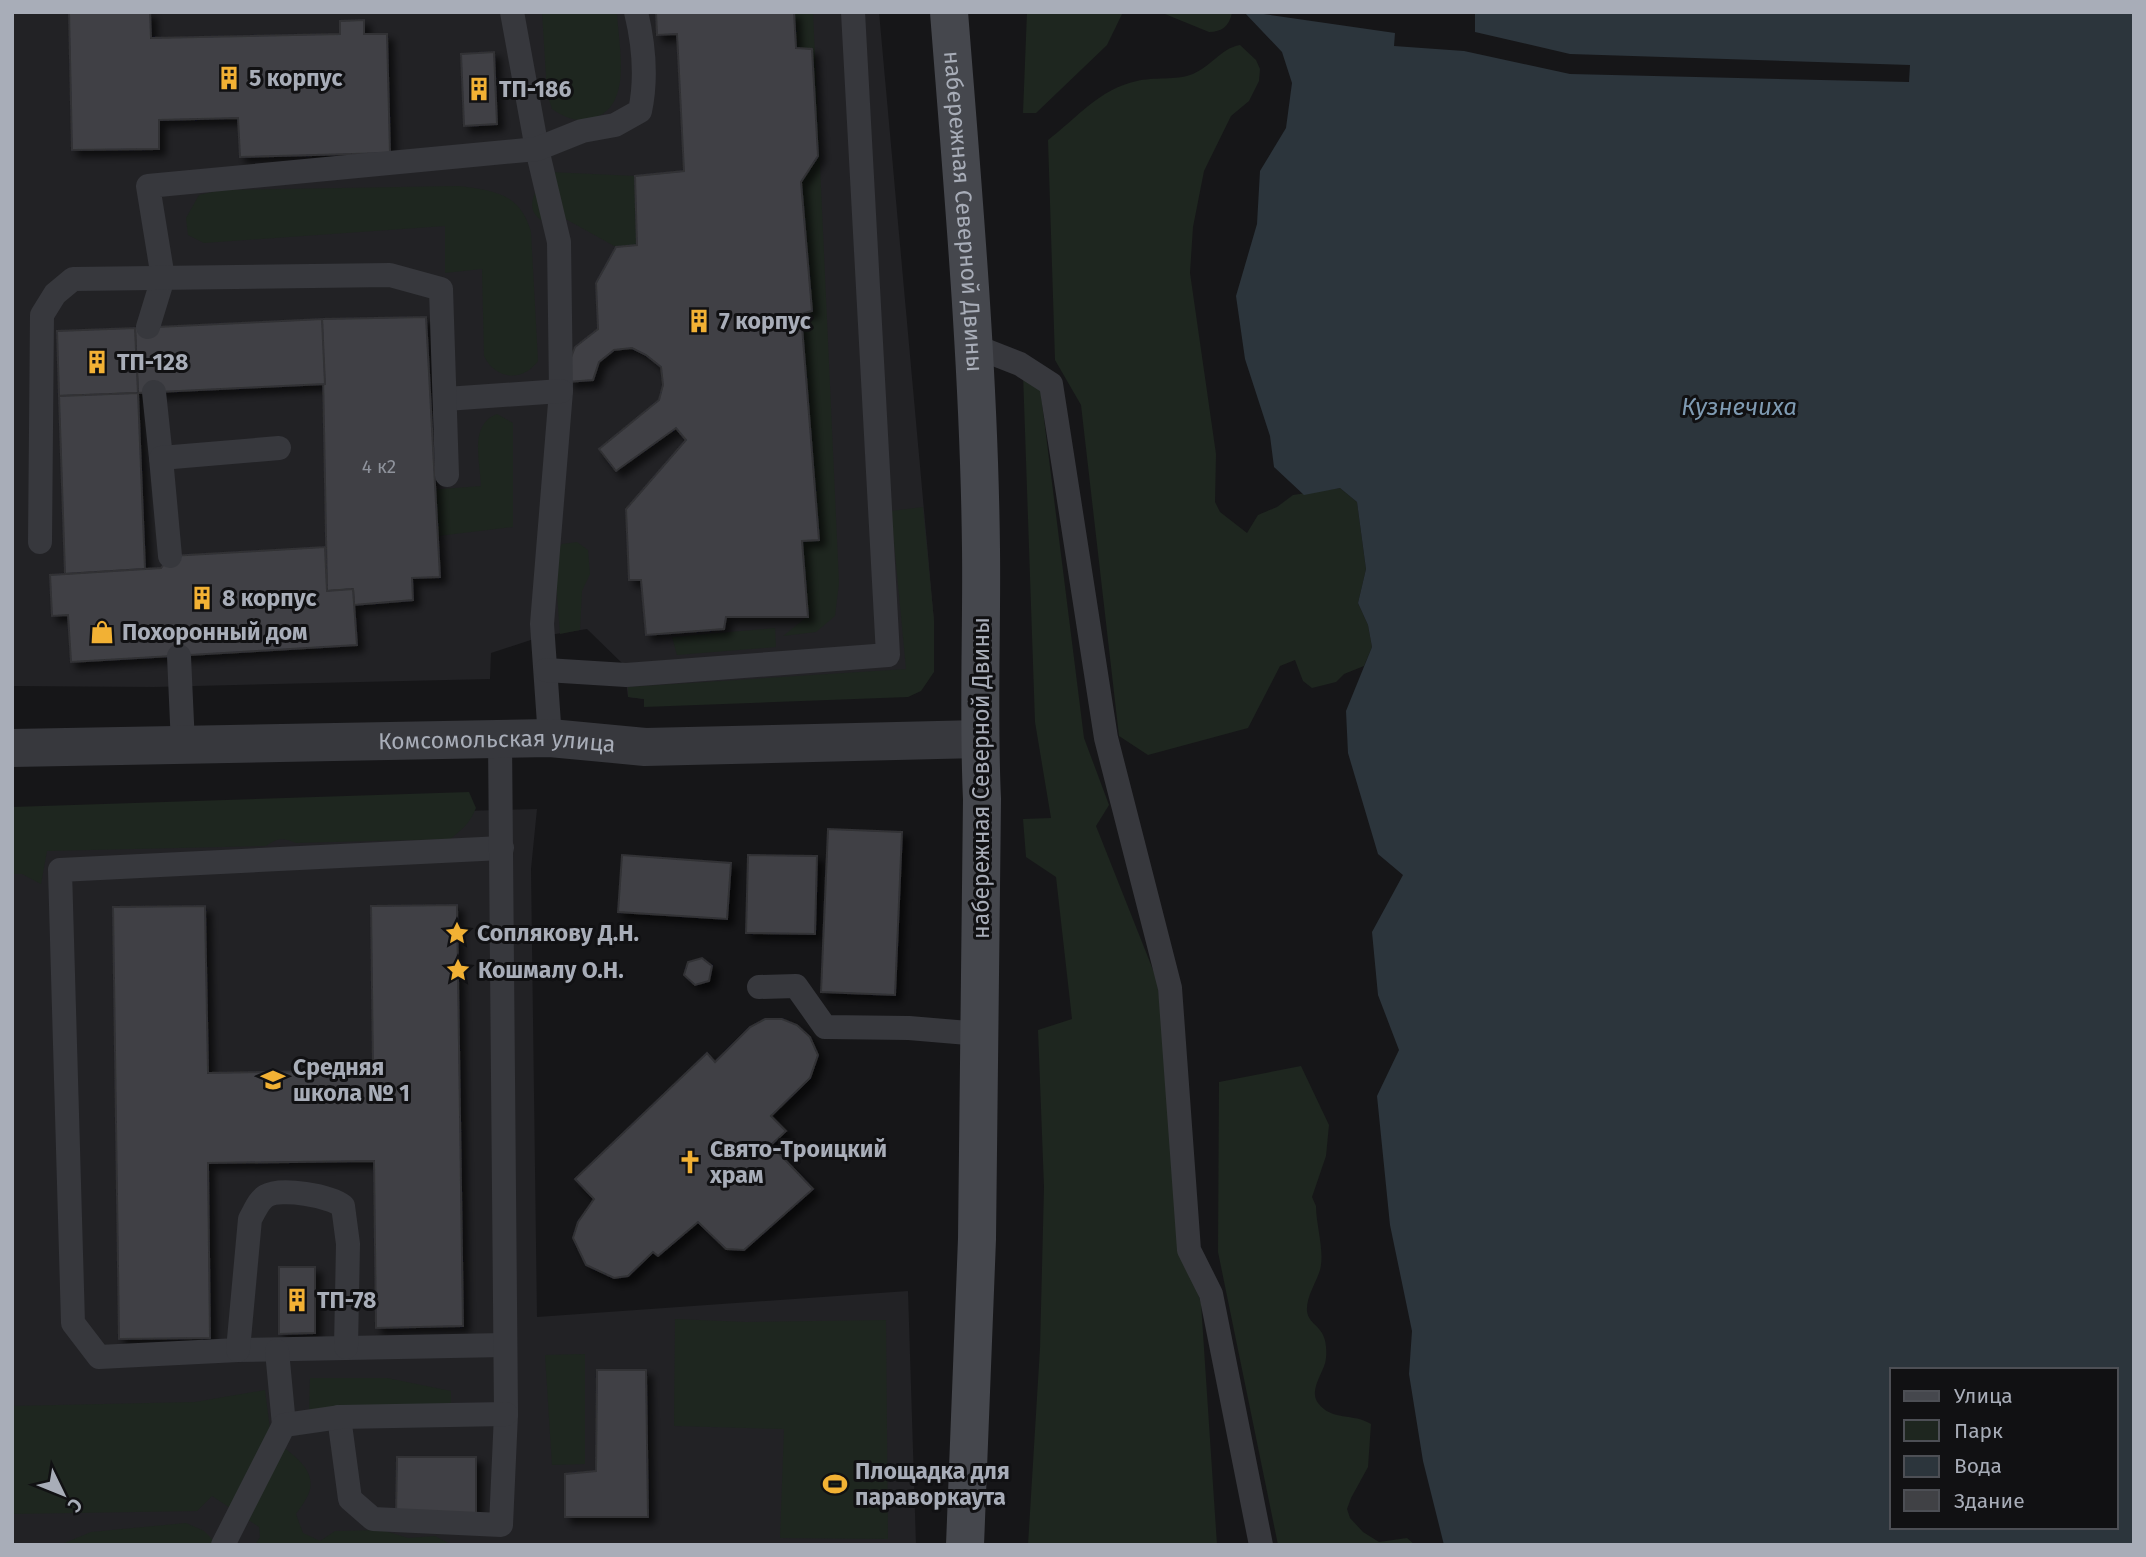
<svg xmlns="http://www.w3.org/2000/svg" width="2146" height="1557" font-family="'Fira Sans',sans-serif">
  <defs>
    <filter id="shadow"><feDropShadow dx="6" dy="6" stdDeviation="3.5" flood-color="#0009"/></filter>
  </defs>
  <rect width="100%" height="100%" fill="#161618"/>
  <g fill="#222225">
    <path d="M12,12H879L934,621L907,691L644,704V699L628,697L624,665L587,629L543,636L491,653L490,679L154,687L14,686Z"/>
    <path d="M537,809L531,869L537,1317L908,1291L916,1545H12V823Z"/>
  </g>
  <g fill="#1e261f">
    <path d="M542,12H617C618,44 634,105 594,118C578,123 565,118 552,109L547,93Z"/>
    <path d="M794,12H813L839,583L835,616L816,632L783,636L808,616L802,541L819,539L801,314L812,311L801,182L818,156L812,49L796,48Z"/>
    <path d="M1027,12H1123L1107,45L1036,113H1023Z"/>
    <path d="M1160,12H1231L1232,13C1229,26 1222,32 1209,32Z"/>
    <path d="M1240,45L1256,60L1260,69L1259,81L1249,101L1231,116L1204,171L1193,227L1190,273L1216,454L1215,502L1220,512L1247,533L1258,515L1277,507L1293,495L1340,488L1357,502L1366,569L1358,603L1368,625L1372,647L1364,666L1344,674L1336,682L1312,688L1303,681L1295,660L1280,666L1248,728L1148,755L1119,736L1081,405L1055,360L1048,140C1077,118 1099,89 1137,81C1153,77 1178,80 1190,75C1209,69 1221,48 1240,45Z"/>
    <path d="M550,172L635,176L637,245L616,247L562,217L551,225C520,214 533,190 550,172Z"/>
    <path d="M459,186C495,191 520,193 531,232L538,361C522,383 495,379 484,356L482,269L445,273V226L204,243L188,235L186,218L199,195L221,190Z"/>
    <path d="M1023,373L1040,387L1084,738L1109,805L1096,826L1157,980L1194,1282L1201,1303L1217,1545H1028L1040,1348L1044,1187L1038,1030L1072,1019L1056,877L1026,857L1023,819L1051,818L1035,722Z"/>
    <path d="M497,414L513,423V527L430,537L429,490L481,486C480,460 469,425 497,414Z"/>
    <path d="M923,507L934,621V672L921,691L908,697L644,707V699L628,697V687L906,669L891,511Z"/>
    <path d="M577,542L588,550L590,574L582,591L580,630L560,634L554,554L562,544Z"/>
    <path d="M775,628L776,647L677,655L672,637Z"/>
    <path d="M469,792L476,808C470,823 463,829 450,839L296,843C283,837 277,838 266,846L47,851L41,884L22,874H12V807Z"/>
    <path d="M1301,1066L1329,1125L1326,1156L1312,1197L1316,1206C1316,1226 1325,1251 1320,1270C1316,1283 1306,1297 1307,1311C1309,1328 1329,1324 1326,1358C1325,1372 1308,1389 1318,1403C1331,1421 1354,1413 1371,1424L1368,1467L1351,1498L1347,1509L1350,1518L1363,1532L1379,1542L1407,1538L1415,1545H1278L1218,1252L1219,1082Z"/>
    <path d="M675,1319L746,1322L886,1320L888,1539L780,1538L784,1429L674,1426Z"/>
    <path d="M585,1354V1464L552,1465L545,1355Z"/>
    <path d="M310,1378H387L451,1391V1403L309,1412Z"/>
    <path d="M265,1390L271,1437C287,1452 320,1468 308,1495C305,1502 300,1508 296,1514L303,1533L320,1541L335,1531L382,1530L408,1538L435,1536L452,1545H255L260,1537L259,1527L212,1496L197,1511L12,1514V1406L195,1402Z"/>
    <path d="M186,1523L204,1531L218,1545H60L91,1532Z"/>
  </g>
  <path fill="#2c353c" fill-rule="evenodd" d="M1244,12H2134V1545H1444L1423,1461L1409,1374L1412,1331L1390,1225L1377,1096L1399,1050L1378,995L1372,932L1403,875L1378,854L1348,753L1346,711L1372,647L1368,625L1358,603L1366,569L1357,502L1340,488L1304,495L1274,467L1270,436L1245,359L1236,296L1257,224L1260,171L1286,128L1292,83L1282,52ZM1892,1370H2116V1527H1892Z"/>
  <path fill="#161618" d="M1250,12H1475V32L1570,54L1910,65L1909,82L1570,74L1464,51L1394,46L1395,33Z"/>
  <g fill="#404145" stroke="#303034" stroke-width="2" filter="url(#shadow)">
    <path d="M69,12H150L151,38L340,34V21L364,20V34H387L390,153L240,157L238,118L159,120V149L72,150Z"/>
    <path d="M656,12H794L796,48L812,49L818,156L801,182L812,311L801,314L819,540L802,541L808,617H726L724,629L646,635L641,580H629L626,509L686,440L676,428L616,471L599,449L659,400L663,385L661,367L646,355L632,348L614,350L599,362L593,380L568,382L570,360L575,347L598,329L596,283L616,247L637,245L635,176L684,171L677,34L657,35Z"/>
    <path d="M494,52L497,124L464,126L461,54Z"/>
    <path d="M426,317L440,577L412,578L413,600L354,605L353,589L327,591L322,319Z"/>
    <path d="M322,319L325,384L138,393L135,328Z"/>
    <path d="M135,328L138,393L59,396L57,331Z"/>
    <path d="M138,393L145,569L65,574L59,396Z"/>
    <path d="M325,547L327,591L353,589L357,645L71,662L68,615L52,616L50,575L161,568L170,556Z"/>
    <path d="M828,829L902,832L895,995L821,992Z"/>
    <path d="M622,855L731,863L727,919L618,912Z"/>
    <path d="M748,855L817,856L815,934L746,933Z"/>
    <path d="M457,905L463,1326L376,1328L374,1161L208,1163L210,1338L119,1339L113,907L205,906L208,1073L373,1070L371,906Z"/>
    <path d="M702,958L712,966L709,981L695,985L684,975L688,962Z"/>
    <path d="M765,1019H782L797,1025L810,1037L818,1055L810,1078L771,1116L786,1131L771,1145L813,1189L744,1250L726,1249L698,1222L658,1256L653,1252L628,1276L614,1278L586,1265L573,1238L578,1222L594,1199L575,1179L707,1053L715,1062L750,1027Z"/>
    <path d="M279,1267H315V1333L279,1334Z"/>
    <path d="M597,1370H646L648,1517H565V1474L596,1471Z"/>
    <path d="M397,1457H476V1514H396Z"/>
  </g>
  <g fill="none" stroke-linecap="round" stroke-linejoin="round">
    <g stroke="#37383d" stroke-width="24">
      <path d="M512,12L537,149L559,242L561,391L542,624L550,738"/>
      <path d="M148,327L163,278L148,186L537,149L582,131L615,125L640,111C647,78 644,45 636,12"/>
      <path d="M974,346L1020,364L1051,384L1106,738L1170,988L1189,1250L1211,1294L1261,1545"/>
      <path d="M154,392L161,458"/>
      <path d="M446,399L561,391"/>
      <path d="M40,542L42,315L55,294L73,279L390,275L441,289L447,475"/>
      <path d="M170,556L161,458L279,448"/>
      <path d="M179,656L183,745"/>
      <path d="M546,670L626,675L888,655L853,12"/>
      <path d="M502,848L60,870L73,1323L99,1357L238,1350L505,1345"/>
      <path d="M759,987L796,986L825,1027L909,1028L980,1034"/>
      <path d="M238,1350L250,1219C255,1211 258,1201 266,1196C281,1187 330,1196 343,1206L348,1244L346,1347"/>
      <path d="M277,1351L284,1425"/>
      <path d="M339,1417L350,1499L373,1519L501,1525L506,1414L500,740"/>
      <path d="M223,1545L284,1425L339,1417L506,1414"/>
    </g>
    <path stroke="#37383d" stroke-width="38" id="s1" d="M12,748L550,738L645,747L979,739"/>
    <path stroke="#45474d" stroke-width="38" id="s2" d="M949,12C963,191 979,369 981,549C982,632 978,715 982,799L977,1239L965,1545"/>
  </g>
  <defs>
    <g id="building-bare" transform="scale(1.89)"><path d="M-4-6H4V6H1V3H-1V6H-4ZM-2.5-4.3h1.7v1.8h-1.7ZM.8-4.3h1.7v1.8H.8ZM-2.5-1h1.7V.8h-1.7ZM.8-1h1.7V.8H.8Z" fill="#f2b134" stroke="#111113" stroke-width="2.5" paint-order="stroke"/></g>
    <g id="shop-bare" transform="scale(1.89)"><path d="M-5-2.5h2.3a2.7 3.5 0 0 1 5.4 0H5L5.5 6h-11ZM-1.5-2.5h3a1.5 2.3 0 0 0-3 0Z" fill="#f2b134" stroke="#111113" stroke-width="2.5" paint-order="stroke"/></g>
    <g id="sight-bare" transform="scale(1.89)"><path d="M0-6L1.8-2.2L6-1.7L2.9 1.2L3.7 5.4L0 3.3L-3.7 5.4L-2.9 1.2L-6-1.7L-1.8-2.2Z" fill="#f2b134" stroke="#111113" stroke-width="2.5" paint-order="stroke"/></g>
    <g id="school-bare" transform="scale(1.89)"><path d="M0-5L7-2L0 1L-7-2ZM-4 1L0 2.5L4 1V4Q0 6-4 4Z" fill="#f2b134" stroke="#111113" stroke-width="2.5" paint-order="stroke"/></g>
    <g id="church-bare" transform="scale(1.89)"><path d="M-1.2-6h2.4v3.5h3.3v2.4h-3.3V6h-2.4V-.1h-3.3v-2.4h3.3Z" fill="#f2b134" stroke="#111113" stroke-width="2.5" paint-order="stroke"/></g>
    <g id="stadium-bare" transform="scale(1.89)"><path d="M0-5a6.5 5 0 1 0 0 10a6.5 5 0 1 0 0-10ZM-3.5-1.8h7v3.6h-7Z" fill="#f2b134" stroke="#111113" stroke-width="2.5" paint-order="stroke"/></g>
  </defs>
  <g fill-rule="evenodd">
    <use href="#building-bare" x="229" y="78"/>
    <use href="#building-bare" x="479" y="89"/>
    <use href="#building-bare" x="699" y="321"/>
    <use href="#building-bare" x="97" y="362"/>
    <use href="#building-bare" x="202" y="598"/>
    <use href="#shop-bare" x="102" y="632"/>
    <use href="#sight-bare" x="457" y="933"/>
    <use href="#sight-bare" x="458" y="970"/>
    <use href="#school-bare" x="273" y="1080"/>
    <use href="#church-bare" x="690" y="1162"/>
    <use href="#building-bare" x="297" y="1300"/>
    <use href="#stadium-bare" x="835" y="1484"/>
  </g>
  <g text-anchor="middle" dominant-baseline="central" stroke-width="6" stroke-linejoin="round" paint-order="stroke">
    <g font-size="19" fill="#8e929b">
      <text x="379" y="466">4 к2</text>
    </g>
    <g font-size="23" font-weight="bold" fill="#a8adb8" stroke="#111113" text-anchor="start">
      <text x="249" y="78">5 корпус</text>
      <text x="499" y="89">ТП-186</text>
      <text x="719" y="321">7 корпус</text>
      <text x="117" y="362">ТП-128</text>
      <text x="222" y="598">8 корпус</text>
      <text x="122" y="632">Похоронный дом</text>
      <text x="477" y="933">Соплякову Д.Н.</text>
      <text x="478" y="970">Кошмалу О.Н.</text>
      <text x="293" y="1067">Средняя<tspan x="293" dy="26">школа № 1</tspan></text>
      <text x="710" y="1149">Свято-Троицкий<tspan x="710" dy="26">храм</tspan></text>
      <text x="317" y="1300">ТП-78</text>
      <text x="855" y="1471">Площадка для<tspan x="855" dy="26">параворкаута</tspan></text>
    </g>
    <g font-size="23" fill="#a8adb8" stroke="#111113">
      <text stroke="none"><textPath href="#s2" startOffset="200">набережная Северной Двины</textPath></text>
      <text stroke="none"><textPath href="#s1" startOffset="485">Комсомольская улица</textPath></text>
      <text transform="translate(981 778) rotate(-90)">набережная Северной Двины</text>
    </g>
    <g font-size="24" font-style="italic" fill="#7f9bb3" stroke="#111113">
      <text x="1739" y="407">Кузнечиха</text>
    </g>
  </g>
  <rect width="2146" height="1557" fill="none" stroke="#a8adb8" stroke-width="28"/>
  <rect x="1890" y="1368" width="228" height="161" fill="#111113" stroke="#4d4f55" stroke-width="2"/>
  <rect x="1904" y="1391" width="35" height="10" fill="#45474d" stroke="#4d4f55" stroke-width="2"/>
  <text x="1954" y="1403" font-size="21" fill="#a8adb8">Улица</text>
  <rect x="1904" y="1420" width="35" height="21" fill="#1e261f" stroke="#4d4f55" stroke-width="2"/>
  <text x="1954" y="1438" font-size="21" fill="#a8adb8">Парк</text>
  <rect x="1904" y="1456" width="35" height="21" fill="#2c353c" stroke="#4d4f55" stroke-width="2"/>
  <text x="1954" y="1473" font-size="21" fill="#a8adb8">Вода</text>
  <rect x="1904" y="1490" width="35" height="21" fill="#404145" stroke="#4d4f55" stroke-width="2"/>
  <text x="1954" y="1508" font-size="21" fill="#a8adb8">Здание</text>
  <g transform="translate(63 1494) rotate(133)" stroke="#111113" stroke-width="5" paint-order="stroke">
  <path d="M0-5L12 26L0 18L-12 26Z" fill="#a8adb8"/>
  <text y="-10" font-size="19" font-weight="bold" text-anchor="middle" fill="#a8adb8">С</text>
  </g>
</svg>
